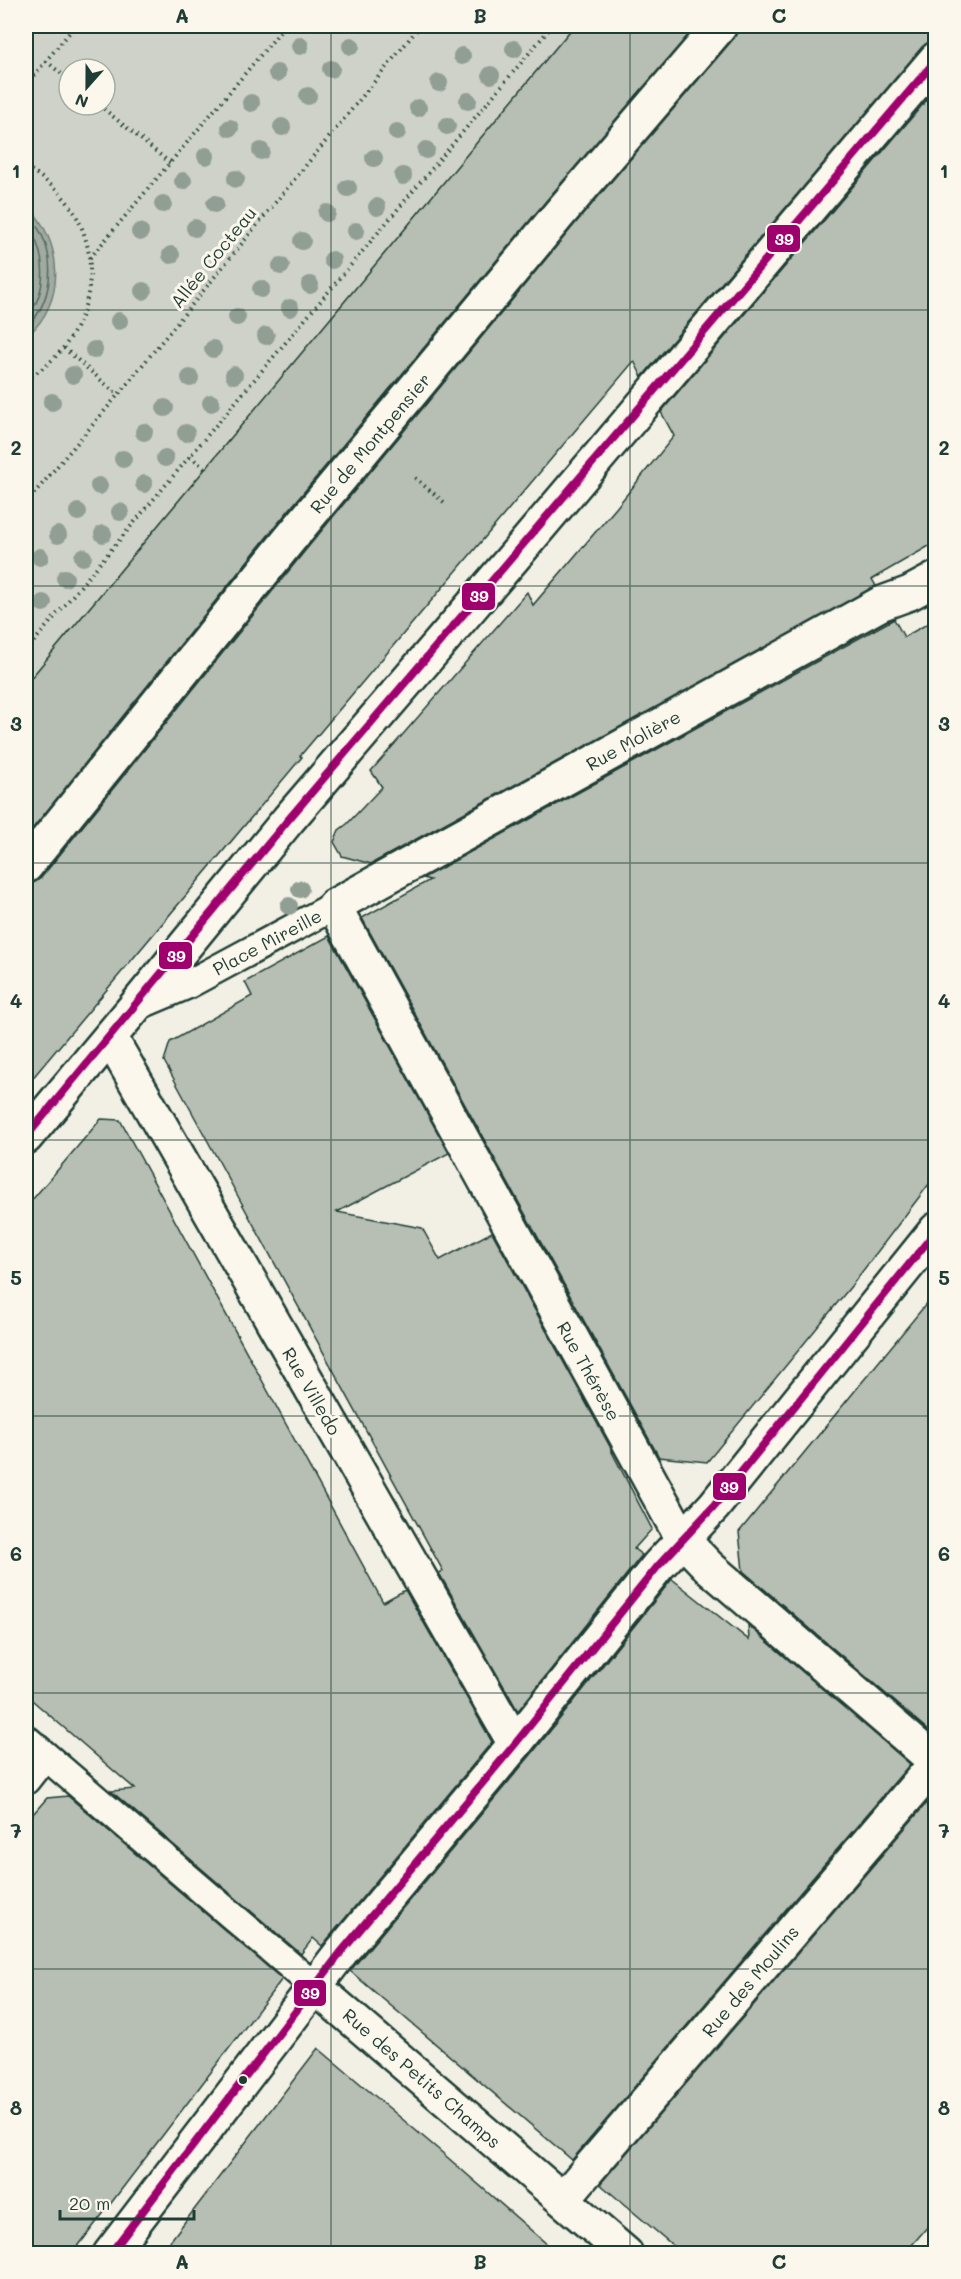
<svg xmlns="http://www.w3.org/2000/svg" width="961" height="2279" font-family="Mali,sans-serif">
  <rect width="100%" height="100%" fill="#f2f0e5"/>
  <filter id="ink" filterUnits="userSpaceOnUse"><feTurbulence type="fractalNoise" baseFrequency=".0167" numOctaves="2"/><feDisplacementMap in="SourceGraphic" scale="12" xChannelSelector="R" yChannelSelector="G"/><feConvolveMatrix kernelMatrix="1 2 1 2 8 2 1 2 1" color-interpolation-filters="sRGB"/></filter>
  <g filter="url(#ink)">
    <path fill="#cfd2c8" stroke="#77887e" stroke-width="1.5" fill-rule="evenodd" d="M26,26H574L26,684ZM69,69H105V105H69Z"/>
    <path fill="#a2aba1" stroke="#6e7f75" stroke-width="1.5" d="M26,204C63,240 68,302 26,337Z"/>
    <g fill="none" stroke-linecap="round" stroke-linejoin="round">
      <g stroke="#536960" stroke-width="1.5">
        <path d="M26,213C58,245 57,296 26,329"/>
        <path d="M26,223C46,251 50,290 26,318"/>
        <path d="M26,239C36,260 36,281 26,302"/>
      </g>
    </g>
    <g fill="#b7beb3" stroke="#1f3d34" stroke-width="1.5">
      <path d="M574,26H696L546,201L274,528L26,837V684Z"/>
      <path d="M738,26H936V41L929,42L922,47L642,377L634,361L300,756L302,757L26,1086V884L33,883L41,878L304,552L574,225L734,38Z"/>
      <path d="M936,89V542L872,579L876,586L371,864L342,856L334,842L339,830L347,824L382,787L371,771L527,592L533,605L616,508L674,436L661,412Z"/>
      <path d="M894,619L904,637L936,619V1175L852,1285L707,1462L659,1457L362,918L430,880L423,878Z"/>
      <path d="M329,936L449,1153L337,1212L422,1228L440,1260L492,1232L613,1452H612L652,1529L634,1549L642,1555L518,1711L439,1573L443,1571L164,1061L170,1042L252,996L245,982Z"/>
      <path d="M101,1119L120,1120L383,1602L405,1590L492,1742L322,1946L313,1938L301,1954L111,1791L135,1789L26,1695V1207Z"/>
      <path d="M936,1292V1737L743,1571L739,1532Z"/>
      <path d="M672,1579L749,1640L748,1625L910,1764L572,2160L350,1971L530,1756Z"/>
      <path d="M936,1792V2217L905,2253H682L600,2184Z"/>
      <path d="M68,1796L282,1979L73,2253H26V1822L47,1798Z"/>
      <path d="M318,2048L439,2150L557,2253H161Z"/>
    </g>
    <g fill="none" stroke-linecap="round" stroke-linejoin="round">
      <g stroke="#1f3d34" stroke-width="32">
        <g id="pedestrian">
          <path d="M135,1007L187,985L334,906"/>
          <path d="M26,1739L315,1987"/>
          <path d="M26,1780L45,1756"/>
        </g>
      </g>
      <g stroke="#1f3d34" stroke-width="38">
        <g id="minor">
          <path d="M936,579L910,593L880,604L334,906L683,1540L709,1567L936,1762"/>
          <path d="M26,866L289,540L560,213L720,26"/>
          <path d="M110,1037L515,1744"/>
          <path d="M26,1137L134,1008L288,820L513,558L936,59"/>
          <path d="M315,1987L626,2254"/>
          <path d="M563,2199L936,1763"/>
          <path d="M110,2254L342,1951L515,1744L658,1566L714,1506L936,1230"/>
        </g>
      </g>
      <g stroke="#1f3d34" stroke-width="4" stroke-dasharray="1.5 4.5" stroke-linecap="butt">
        <path d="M46,61L69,80"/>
        <path d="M26,85L75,26"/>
        <path d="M99,105L170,163"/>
        <path d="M26,167C42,177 56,188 68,203C111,262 88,346 26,379"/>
        <path d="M90,258L285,26"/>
        <path d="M64,348L118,395"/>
        <path d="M190,456L205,469"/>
        <path d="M415,478L445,503"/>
        <path d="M26,503L118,395L420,26"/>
        <path d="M26,651L552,26"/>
      </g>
      <use href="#pedestrian" stroke="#fbf7ec" stroke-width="27"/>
      <use href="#minor" stroke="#fbf7ec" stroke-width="33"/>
      <g stroke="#fbf7ec" stroke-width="12">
        <g id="bus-1">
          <path d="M26,1137L288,820L936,60"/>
          <path d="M110,2254L342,1951L515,1744L658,1566L714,1506L936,1231"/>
        </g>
      </g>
      <use href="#bus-1" stroke="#a0006e" stroke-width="8"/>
    </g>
    <g fill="#919e94">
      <circle cx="300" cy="46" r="9"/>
      <circle cx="351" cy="46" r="9"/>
      <circle cx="514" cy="49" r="9"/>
      <circle cx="462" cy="56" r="9"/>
      <circle cx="331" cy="69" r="9"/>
      <circle cx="277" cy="73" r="9"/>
      <circle cx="491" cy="75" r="9"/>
      <circle cx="439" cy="83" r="9"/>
      <circle cx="308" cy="96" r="9"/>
      <circle cx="468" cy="101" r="9"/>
      <circle cx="251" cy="103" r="9"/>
      <circle cx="418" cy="108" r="9"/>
      <circle cx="447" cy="126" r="9"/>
      <circle cx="282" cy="127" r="9"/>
      <circle cx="230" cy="128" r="9"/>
      <circle cx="397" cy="132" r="9"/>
      <circle cx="426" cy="150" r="9"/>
      <circle cx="261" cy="151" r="9"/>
      <circle cx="206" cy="156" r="9"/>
      <circle cx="374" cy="158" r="9"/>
      <circle cx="403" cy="176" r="9"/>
      <circle cx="236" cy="179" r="9"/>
      <circle cx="183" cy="181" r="9"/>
      <circle cx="348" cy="188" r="9"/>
      <circle cx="163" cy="204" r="9"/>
      <circle cx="215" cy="204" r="9"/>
      <circle cx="377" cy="207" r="9"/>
      <circle cx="327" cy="213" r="9"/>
      <circle cx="195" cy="228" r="9"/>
      <circle cx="356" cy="231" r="9"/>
      <circle cx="140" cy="232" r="9"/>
      <circle cx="302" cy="241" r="9"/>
      <circle cx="171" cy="255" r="9"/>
      <circle cx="332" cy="260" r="9"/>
      <circle cx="281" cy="266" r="9"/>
      <circle cx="310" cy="285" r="9"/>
      <circle cx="261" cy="289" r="9"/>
      <circle cx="143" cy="291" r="9"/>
      <circle cx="290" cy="308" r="9"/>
      <circle cx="237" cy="317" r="9"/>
      <circle cx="119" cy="321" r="9"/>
      <circle cx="266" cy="336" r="9"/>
      <circle cx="213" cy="349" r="9"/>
      <circle cx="94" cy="350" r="9"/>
      <circle cx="73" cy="375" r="9"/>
      <circle cx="234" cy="375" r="9"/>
      <circle cx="190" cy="378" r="9"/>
      <circle cx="52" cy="402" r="9"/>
      <circle cx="211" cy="403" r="9"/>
      <circle cx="165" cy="408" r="9"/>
      <circle cx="144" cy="432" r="9"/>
      <circle cx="186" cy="433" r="9"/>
      <circle cx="165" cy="458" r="9"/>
      <circle cx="123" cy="459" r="9"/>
      <circle cx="144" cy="484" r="9"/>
      <circle cx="99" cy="486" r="9"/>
      <circle cx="78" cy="512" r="9"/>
      <circle cx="120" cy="512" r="9"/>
      <circle cx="103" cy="534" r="9"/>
      <circle cx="58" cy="535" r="9"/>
      <circle cx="40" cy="557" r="9"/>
      <circle cx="83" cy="557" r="9"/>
      <circle cx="65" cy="578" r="9"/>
      <circle cx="43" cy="603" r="9"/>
      <circle cx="300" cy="889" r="9"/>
      <circle cx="289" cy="906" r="9"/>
    </g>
  </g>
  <path fill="none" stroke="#1f3d34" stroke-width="1.5" stroke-opacity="0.55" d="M331,26V2254M630,26V2254M26,310H936M26,586H936M26,863H936M26,1140H936M26,1416H936M26,1693H936M26,1969H936"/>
  <circle fill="#1f3d34" stroke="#fbf7ec" stroke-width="2" cx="243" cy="2080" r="5"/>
  <g text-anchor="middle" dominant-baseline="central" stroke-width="6" stroke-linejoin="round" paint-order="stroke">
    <g font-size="18" fill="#1f3d34" stroke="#fbf7ec">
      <text transform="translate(213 257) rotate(-51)">Allée Cocteau</text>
      <text transform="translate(370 443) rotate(-50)">Rue de Montpensier</text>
      <text transform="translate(633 740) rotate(-29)">Rue Molière</text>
      <text transform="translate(267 942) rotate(-28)">Place Mireille</text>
      <text transform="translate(589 1371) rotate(61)">Rue Thérèse</text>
      <text transform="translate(312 1391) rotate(60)">Rue Villedo</text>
      <text transform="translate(750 1981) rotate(-50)">Rue des Moulins</text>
      <text transform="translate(422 2078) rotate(41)">Rue des Petits Champs</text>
    </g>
  </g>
  <g stroke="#fbf7ec" stroke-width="2">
    <rect x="766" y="224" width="35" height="29" rx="6" fill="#a0006e"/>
    <rect x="461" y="582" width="35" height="29" rx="6" fill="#a0006e"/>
    <rect x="158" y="941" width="35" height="29" rx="6" fill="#a0006e"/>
    <rect x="712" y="1472" width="35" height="29" rx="6" fill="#a0006e"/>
    <rect x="293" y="1979" width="34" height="28" rx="6" fill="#a0006e"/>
  </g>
  <g font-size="16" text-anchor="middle" font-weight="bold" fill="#fff">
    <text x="784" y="245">39</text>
    <text x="479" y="602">39</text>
    <text x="176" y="962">39</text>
    <text x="729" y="1493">39</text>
    <text x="310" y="1999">39</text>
  </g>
  <rect width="961" height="2279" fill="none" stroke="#fbf7ec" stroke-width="66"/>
  <g transform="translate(87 87) rotate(201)"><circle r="28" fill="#fbf7ec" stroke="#a3ada2" stroke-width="1.5"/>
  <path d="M0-4.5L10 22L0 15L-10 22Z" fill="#1f3d34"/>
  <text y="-9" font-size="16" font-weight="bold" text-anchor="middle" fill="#1f3d34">N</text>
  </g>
  <path d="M60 2210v9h134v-9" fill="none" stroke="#1f3d34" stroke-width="3"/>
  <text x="69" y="2210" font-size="18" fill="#1f3d34" stroke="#fbf7ec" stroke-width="4.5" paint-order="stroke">20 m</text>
  <rect x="33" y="33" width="895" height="2213" fill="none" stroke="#1f3d34" stroke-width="2"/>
  <g font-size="20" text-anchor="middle" font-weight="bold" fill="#1f3d34">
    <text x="182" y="23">A</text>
    <text x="480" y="23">B</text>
    <text x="779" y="23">C</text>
    <text x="16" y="178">1</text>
    <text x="944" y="178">1</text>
    <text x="16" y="455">2</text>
    <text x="944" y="455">2</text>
    <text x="16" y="731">3</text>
    <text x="944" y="731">3</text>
    <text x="16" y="1008">4</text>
    <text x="944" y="1008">4</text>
    <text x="16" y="1285">5</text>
    <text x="944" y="1285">5</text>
    <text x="16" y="1561">6</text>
    <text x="944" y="1561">6</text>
    <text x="16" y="1838">7</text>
    <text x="944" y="1838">7</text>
    <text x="16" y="2115">8</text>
    <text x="944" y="2115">8</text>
    <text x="182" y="2269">A</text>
    <text x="480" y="2269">B</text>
    <text x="779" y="2269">C</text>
  </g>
</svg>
